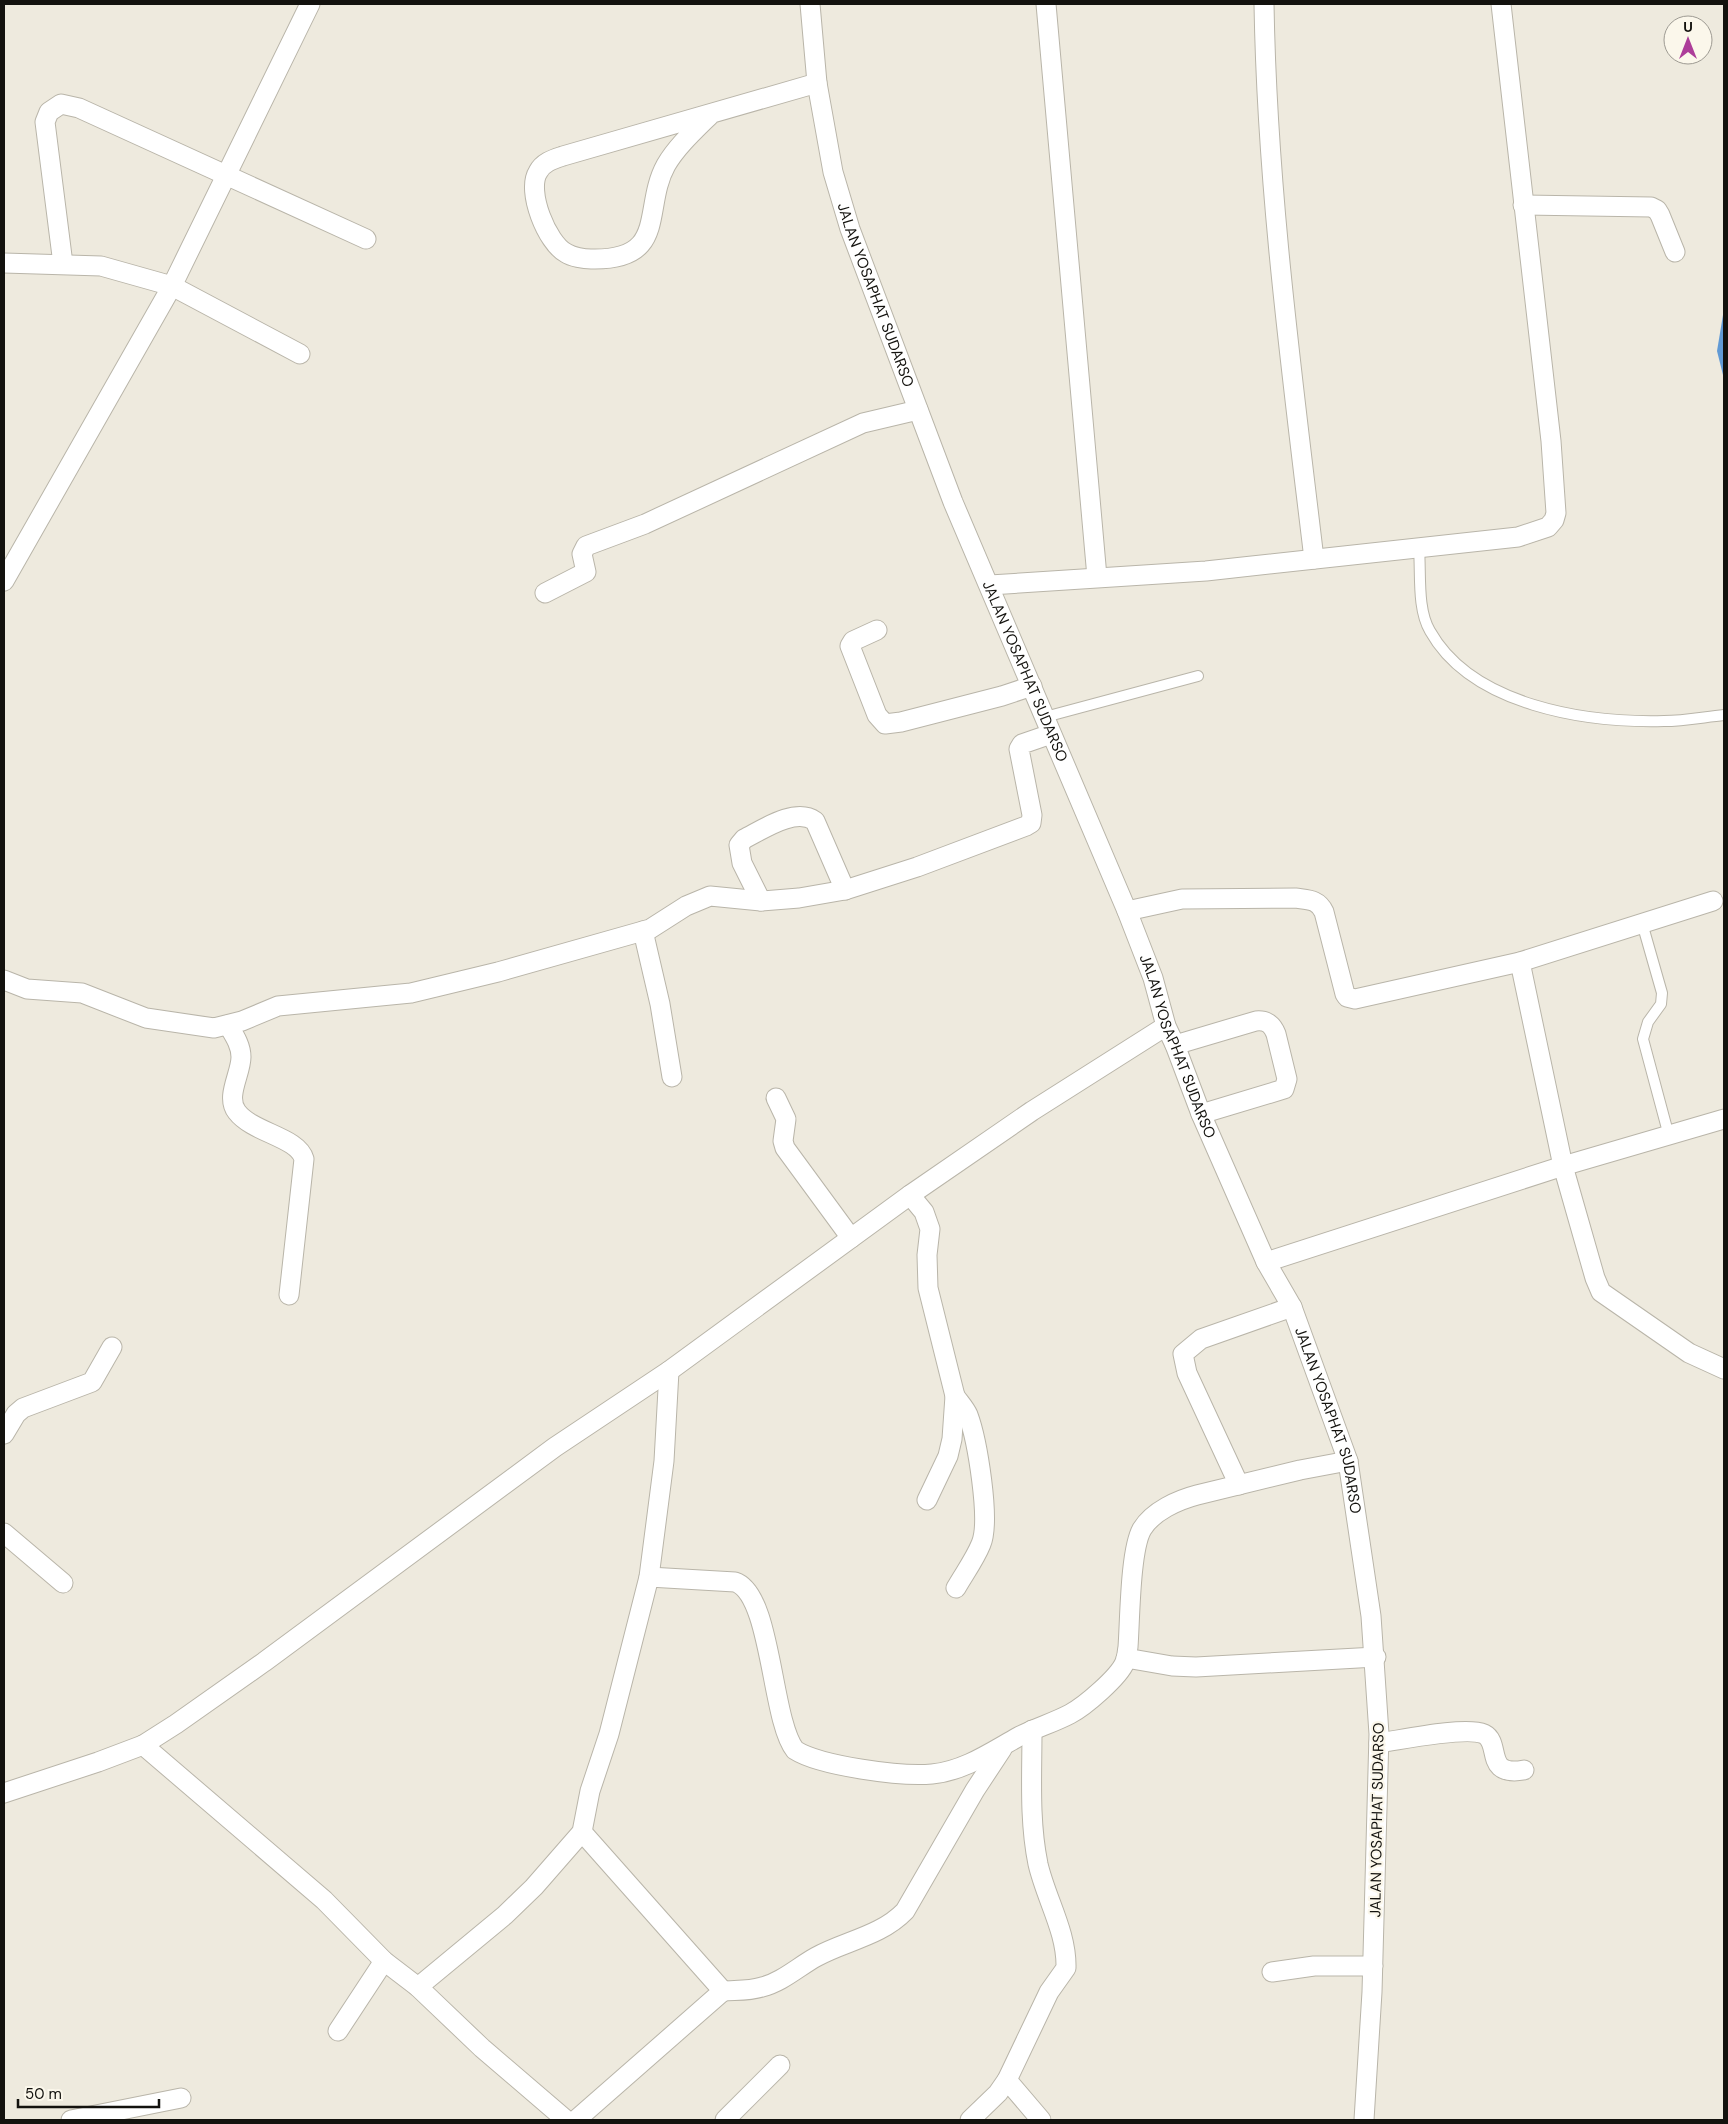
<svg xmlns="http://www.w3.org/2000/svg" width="1728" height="2124" font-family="'DM Sans',sans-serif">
  <rect width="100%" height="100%" fill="#eeeade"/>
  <path fill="#619ad5" d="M1724,309V379L1717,351Z"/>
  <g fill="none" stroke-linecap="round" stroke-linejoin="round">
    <g stroke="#b9b5a9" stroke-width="12">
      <g id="lane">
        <path d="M1419,549C1421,574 1417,609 1430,631C1472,706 1586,723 1664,721C1684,721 1704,717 1724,715"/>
        <path d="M1045,717L1198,676"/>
        <path d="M1642,923L1662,993L1661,1004L1648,1022L1643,1039L1669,1136"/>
      </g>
    </g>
    <g stroke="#b9b5a9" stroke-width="21">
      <g id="street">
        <path id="s1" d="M810,4L817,83L833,172L850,229L953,502L1127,911L1153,978L1166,1026L1175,1045L1201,1114L1266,1262L1292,1307L1348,1461L1371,1616L1379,1734L1372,1992L1364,2120"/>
        <path d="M1046,4L1097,577"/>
        <path d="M1264,4C1267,189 1292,374 1314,559"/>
        <path d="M711,114C696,129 677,146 666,165C642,208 669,261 591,259C584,259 572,257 566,253C547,243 526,191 538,172C543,162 554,159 563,156L817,83"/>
        <path d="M1523,205L1651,207L1657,210L1660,215L1675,252"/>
        <path d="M4,263L101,266L172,286L300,354"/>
        <path d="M63,264L45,122L49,112L61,104L79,108L366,239"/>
        <path d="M4,581L172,286L310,4"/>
        <path d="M990,585L1206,571L1518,537L1548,527L1554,520L1556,513L1551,441L1501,4"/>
        <path d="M545,593L586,572L582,554L586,546L645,524L863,423L918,410"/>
        <path d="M877,630L853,641L850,646L877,715L885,724L901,722L1002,696L1032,686"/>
        <path d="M761,901L742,863L739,845L744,839C762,830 795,807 815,821L845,890"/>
        <path d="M1127,911L1182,899L1295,898C1308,900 1318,899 1324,912L1345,994L1347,997L1355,999L1520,962L1713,901"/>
        <path d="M643,931L660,1004L672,1077"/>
        <path d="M1520,962L1563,1166L1595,1278L1601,1292L1689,1353L1724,1369"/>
        <path d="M4,980L27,989L82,993L146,1018L214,1028L242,1021L278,1006L411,993L498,972L650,929L686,906L710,896L761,901L799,898L845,890L917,867L1026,826L1031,823L1032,815L1019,749L1022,744L1051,734"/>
        <path d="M228,1025C234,1035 241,1045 241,1057C241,1074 225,1097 237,1112C253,1133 298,1137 304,1159L289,1295"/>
        <path d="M1175,1045L1256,1021C1267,1020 1272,1024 1276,1034L1287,1079L1284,1089L1201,1114"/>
        <path d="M776,1098L786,1119L783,1141L785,1148L851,1238"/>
        <path d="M910,1195L924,1212L930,1229L927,1255L928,1288L955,1396L952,1439L948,1456L927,1500"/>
        <path d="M1266,1262L1563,1166L1724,1119"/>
        <path d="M955,1396C959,1402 965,1408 968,1415C977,1439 991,1521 981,1544C975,1559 964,1574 956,1588"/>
        <path d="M4,1434L16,1414L23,1408L92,1382L112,1347"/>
        <path d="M1239,1485L1187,1373L1183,1354L1201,1339L1292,1307"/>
        <path d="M4,1533L63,1583"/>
        <path d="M649,1577L735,1582C772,1594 771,1720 795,1750C820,1766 902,1777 932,1774C964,1771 991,1752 1018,1737C1035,1728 1053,1723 1070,1714C1085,1706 1119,1677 1125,1662C1127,1658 1127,1652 1128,1647C1130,1620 1130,1550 1142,1529C1153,1511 1178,1500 1197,1495L1300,1470L1348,1461"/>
        <path d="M1126,1658L1172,1666L1196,1667L1376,1657"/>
        <path d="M1379,1743C1401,1740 1465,1726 1484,1734C1502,1743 1483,1777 1524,1770"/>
        <path d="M143,1745L324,1900L384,1961L418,1987L482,2048L566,2120"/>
        <path d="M4,1793L98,1762L143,1745L176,1724L264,1662L555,1447L669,1371L910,1195L1032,1111L1166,1026"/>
        <path d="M1272,1972L1314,1966H1373"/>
        <path d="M418,1987L505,1915L534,1887L582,1832L590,1791L609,1734L649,1577L664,1461L669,1371"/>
        <path d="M723,1991C736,1990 750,1991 762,1987C782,1982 798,1967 816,1957C845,1941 881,1936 905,1911L975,1790L1002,1749"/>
        <path d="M338,2031L384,1961"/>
        <path d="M1007,2080L1041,2120"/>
        <path d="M71,2120L181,2098"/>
        <path d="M576,2120L723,1991L582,1832"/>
        <path d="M725,2120L780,2065"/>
        <path d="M970,2120L998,2093L1007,2080L1049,1992L1066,1968C1067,1932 1046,1899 1038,1864C1029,1820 1032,1775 1032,1730"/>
      </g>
    </g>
    <use href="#lane" stroke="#fff" stroke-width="10"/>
    <use href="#street" stroke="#fff" stroke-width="19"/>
  </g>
  <g text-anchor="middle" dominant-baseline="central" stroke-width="4.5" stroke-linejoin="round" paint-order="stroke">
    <g font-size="15" fill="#13120e" stroke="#fbf7eb">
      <text stroke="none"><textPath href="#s1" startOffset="300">JALAN YOSAPHAT SUDARSO</textPath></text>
      <text stroke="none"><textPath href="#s1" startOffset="705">JALAN YOSAPHAT SUDARSO</textPath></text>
      <text stroke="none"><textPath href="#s1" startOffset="1110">JALAN YOSAPHAT SUDARSO</textPath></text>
      <text stroke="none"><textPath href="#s1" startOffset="1515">JALAN YOSAPHAT SUDARSO</textPath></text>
      <text transform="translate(1377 1820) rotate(-89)">JALAN YOSAPHAT SUDARSO</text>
    </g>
  </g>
  <rect width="1728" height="2124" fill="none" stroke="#13120e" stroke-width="10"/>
  <g transform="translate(1688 40)"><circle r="24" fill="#fbf7eb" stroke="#9e9b93"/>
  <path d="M0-4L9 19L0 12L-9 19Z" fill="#ad3d99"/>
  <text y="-8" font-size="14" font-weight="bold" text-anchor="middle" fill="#13120e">U</text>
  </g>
  <path d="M18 2099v8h141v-8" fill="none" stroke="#13120e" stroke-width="2.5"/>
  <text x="25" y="2099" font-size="15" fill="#13120e" stroke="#fbf7eb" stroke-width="4" paint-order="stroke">50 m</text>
</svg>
